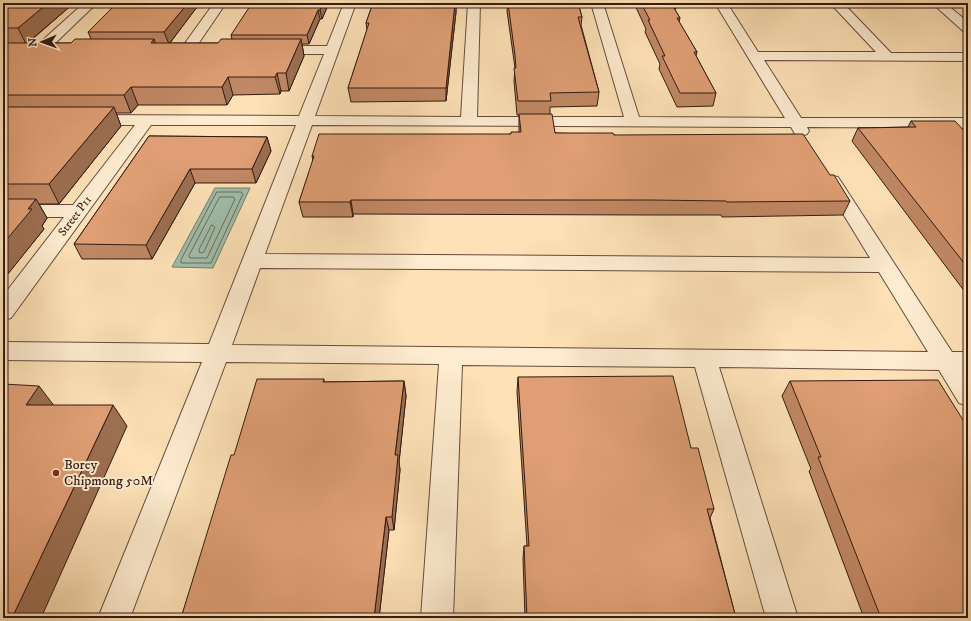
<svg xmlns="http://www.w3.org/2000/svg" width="971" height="621" font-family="'IM FELL DW Pica',serif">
  <rect width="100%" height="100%" fill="#fee1b7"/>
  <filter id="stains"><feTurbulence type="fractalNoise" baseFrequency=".005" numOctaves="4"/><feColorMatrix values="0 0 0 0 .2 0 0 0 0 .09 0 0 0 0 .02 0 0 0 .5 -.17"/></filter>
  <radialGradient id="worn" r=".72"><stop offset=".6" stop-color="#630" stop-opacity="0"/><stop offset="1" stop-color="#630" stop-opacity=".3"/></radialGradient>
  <path fill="#a0beab" stroke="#747d6e" d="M215,188H250L213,268L172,267Z"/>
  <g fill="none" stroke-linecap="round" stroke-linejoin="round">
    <g stroke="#696c5e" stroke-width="1">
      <path d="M217,192H241L243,194L211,263H181V260Z"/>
      <path d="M220,197H233L235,199L207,258H190L189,256Z"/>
      <path d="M212,225L215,227L204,252L200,253L199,250Z"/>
    </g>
    <g stroke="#654c3b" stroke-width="2">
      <g id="minor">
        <path d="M84,3H97L45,53H35L33,50L35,47Z"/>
        <path d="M214,3H226L192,53H182L180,50Z"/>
        <path d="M344,3H356L315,116L461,117L468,3H480L477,117H624L591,3H603L639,117L785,118L715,3H727L758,52H876L830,3H843L891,53H968V61L764,60L801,118H968V128L807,127L809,131L807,134L801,136L795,134L791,127L312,125L265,254L870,258L823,181L826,177L832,176L838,177L952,352H968V370H964L968,376V406L959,403L939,370L719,367L798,618H766L695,367L462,365L453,618H421L439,364L226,362L130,618H98L202,362L3,360V342L209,344L296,125H151L11,318L3,320V296L64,217H3V205H73L135,125H90L84,123L82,120L84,117L90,115L299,116L324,54H273L268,53L266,50L268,47L273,46H327ZM260,268L879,272L928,352L232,345Z"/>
        <path d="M932,3H945L968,22V32L963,31Z"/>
      </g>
    </g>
    <use href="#minor" fill="#feecd0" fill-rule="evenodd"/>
  </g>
  <g fill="#c08864" stroke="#321b12">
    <path d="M3,3H74L28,43H71L91,39L88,32L200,3L170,43H218L232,39L231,35L329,3L322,19H320L309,44H302L304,56L289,91H281L280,94L233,95L227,105H138L131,113H116L121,126L59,204H39L47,218L42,226L44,229L3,280Z"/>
    <path d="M373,3H456V12L446,101L351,102L348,88L367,30L366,23Z"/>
    <path d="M508,3H578L582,17L581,25L599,92L597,106L550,107V114L555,133L614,135L830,175L850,201L843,215L722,217L721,215H648L353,214V217H303L299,202L313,161L312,156L511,134L519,132V115H517L514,81L515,68L507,11Z"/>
    <path d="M634,3H673L676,8L675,10L680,18L679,22L697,52L696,56L716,93L713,106L677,107L659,69L660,64L645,32L646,29Z"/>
    <path d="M911,121L968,135V296L852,141L858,128L908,127Z"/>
    <path d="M149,136L267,137L271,151L256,183H195L152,259H82L74,244Z"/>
    <path d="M518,377L691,448L714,509L710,518L736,618H525L523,559L524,546H527L517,392Z"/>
    <path d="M324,379V382L404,381L406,396L399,462L400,470L394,530H389L379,618H181L234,455Z"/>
    <path d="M790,381L968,618H864L809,471L811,469L782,396Z"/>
  </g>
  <g fill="#9c6f51" stroke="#321b12">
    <path d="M48,3H74L26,44L18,28Z"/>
    <path d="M188,3H200L169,44L164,32Z"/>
    <path d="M323,3H329L322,19L320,10Z"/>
    <path d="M455,3H456V12L446,101V88Z"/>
    <path d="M318,10L320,19L309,44L307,35Z"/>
    <path d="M5,39L14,56L3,50V40Z"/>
    <path d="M154,39L160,56L151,43Z"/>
    <path d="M301,39L304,56L289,91L286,73Z"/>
    <path d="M277,73L281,91L280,94L275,77Z"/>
    <path d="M228,77L233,95L227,105L222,87Z"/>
    <path d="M131,87L138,105L131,113L124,95Z"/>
    <path d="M114,107L121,126L59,204L49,184Z"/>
    <path d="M267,137L271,151L256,183L252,169Z"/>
    <path d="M190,169L195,183L152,259L146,245Z"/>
    <path d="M36,199L47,218L42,226L44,229L3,280V244L28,209Z"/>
    <path d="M351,200L353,214V217L350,202Z"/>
    <path d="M404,381L406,396L399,462L400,470L394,530L392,517L395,455Z"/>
    <path d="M39,386L55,407L26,405Z"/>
    <path d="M113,405L127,426L41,618H12Z"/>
    <path d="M386,517L389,530L379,618H374Z"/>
  </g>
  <g fill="#df9e74" stroke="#321b12">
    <path d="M3,3H48L18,28H3Z"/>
    <path d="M117,3H188L164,32H88Z"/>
    <path d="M252,3H323L320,10H318L307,35H231Z"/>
    <path d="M373,3H455L446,88H348L369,23H366Z"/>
    <path d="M508,3H578L582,17H578L599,92L550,93L551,101H518L514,68H516L515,55Z"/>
    <path d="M641,3H673L676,8H674L680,18H677L697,52H694L716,93H680L662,56H665L648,20H650Z"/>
    <path d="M75,39H154L151,43H218L221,39H301L286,73H277L275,77H228L222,87H131L124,95H3V43H71Z"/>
    <path d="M3,107H114L49,184H3Z"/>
    <path d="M519,114H552L555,133H613L614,135L803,134L830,175H834L850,201L727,202L726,201L651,200H351L350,202H299L314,156H312L319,134H511V132H521Z"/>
    <path d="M911,121H955L968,135V268L858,128L916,127Z"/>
    <path d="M149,136L267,137L252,169H190L146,245L74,244Z"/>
    <path d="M3,199H36L28,209H32L3,244Z"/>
    <path d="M673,376L691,448H698L714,509H707L736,618H527L524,546H529L518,377Z"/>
    <path d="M257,379H324L323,382L404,381L395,455H398L392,517H386L374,618H181L231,455H234Z"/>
    <path d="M938,380L968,428V618H881L818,457H821L790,381Z"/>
    <path d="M3,384L39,386L26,405H113L12,618H3Z"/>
  </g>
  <circle fill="#8f2418" stroke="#feecd0" stroke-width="1.5" cx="56" cy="473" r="4"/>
  <g text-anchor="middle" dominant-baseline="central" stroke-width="4" stroke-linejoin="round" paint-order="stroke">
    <g font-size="12" fill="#321b12" stroke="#feecd0">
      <text transform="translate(75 216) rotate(-53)">Street P11</text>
    </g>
    <g font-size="14" fill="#321b12" stroke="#feecd0" text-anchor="start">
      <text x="64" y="465">Borey<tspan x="64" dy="16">Chipmong 50M</tspan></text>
    </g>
  </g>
  <rect width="971" height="621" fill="none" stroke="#fee1b7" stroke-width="16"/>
  <rect x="4" y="4" width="963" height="613" fill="none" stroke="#321b12" stroke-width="2"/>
  <rect x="8" y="8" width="955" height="605" fill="none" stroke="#321b12"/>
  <g transform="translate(42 42) rotate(268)" stroke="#feecd0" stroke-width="3" paint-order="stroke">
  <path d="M0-3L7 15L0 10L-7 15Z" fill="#321b12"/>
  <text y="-6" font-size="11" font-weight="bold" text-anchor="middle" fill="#321b12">N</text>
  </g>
  <rect width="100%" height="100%" filter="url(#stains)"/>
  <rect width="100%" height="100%" fill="url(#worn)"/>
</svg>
